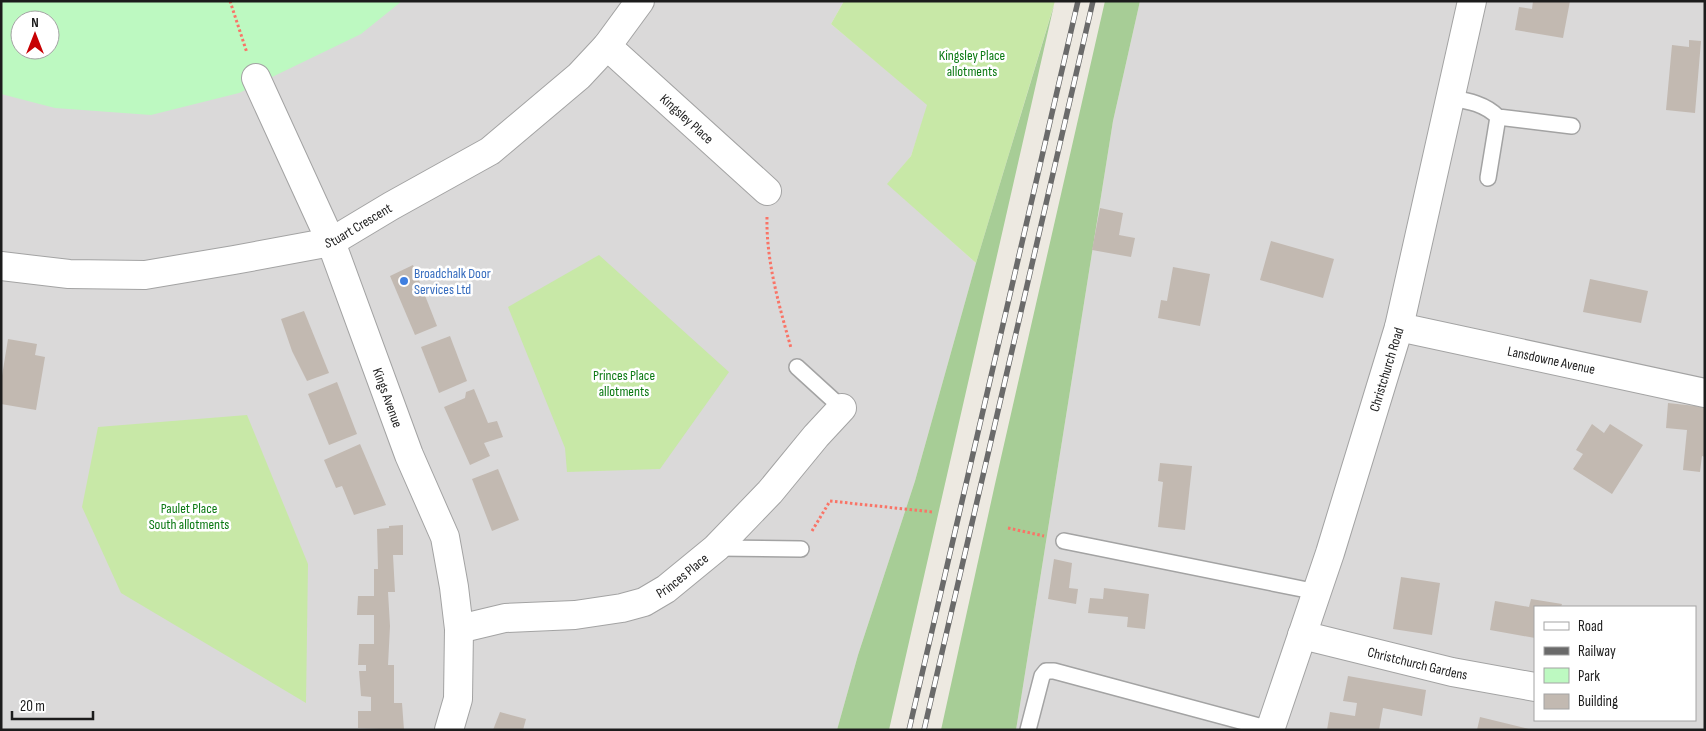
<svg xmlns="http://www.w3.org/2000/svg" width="1706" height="731" font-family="'Sofia Sans Condensed',sans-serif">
  <rect width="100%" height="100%" fill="#ede9e1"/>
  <g fill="#dad9d9" fill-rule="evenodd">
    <path d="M1,1H844L831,24L928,105L911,156L888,184L976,263L915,481L858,655L837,730H1ZM20,20H50V50H20Z"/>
    <path d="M1140,1H1705V730H1016L1113,121ZM1535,607H1695V720H1535Z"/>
  </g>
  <g fill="#c8e8a7">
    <path d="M844,1H1055L976,263L887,184L911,156L927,105L831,24Z"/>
    <path d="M599,255L729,372L660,469L567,472L565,448L508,307Z"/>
    <path d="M247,415L308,564L306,703L121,593L82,507L98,427Z"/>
  </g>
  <g fill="#a7cd96">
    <path d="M1105,1H1140L1113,121L1016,730H941L995,484Z"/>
    <path d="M1054,5L889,730H837L858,655L915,481L976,263Z"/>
  </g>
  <path fill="#bdf9c1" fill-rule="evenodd" d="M1,1H402L361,34L239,93L151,115L55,108L1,94ZM20,20H50V50H20Z"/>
  <g fill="#c2b9b1">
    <path d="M1533,1H1570L1563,38L1515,30L1519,7L1532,9Z"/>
    <path d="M1689,40L1701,41L1695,113L1666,110L1672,45L1689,47Z"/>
    <path d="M1100,208L1123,213L1119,235L1135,238L1131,257L1092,250Z"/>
    <path d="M1271,241L1334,259L1323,298L1260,280Z"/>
    <path d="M413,265L437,326L415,335L390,276Z"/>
    <path d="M1173,267L1210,274L1200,326L1158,318L1161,300L1167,301Z"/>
    <path d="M1590,279L1648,291L1641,323L1583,312Z"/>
    <path d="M304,311L329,373L307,381L292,351L281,319Z"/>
    <path d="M450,336L467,381L439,393L421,347Z"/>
    <path d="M8,339L37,344L35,355L45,357L36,410L1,404V382Z"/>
    <path d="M337,382L357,434L329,445L308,394Z"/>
    <path d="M474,389L488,423L497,421L503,437L484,443L490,456L470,465L444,407L465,398L466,392Z"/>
    <path d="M1668,403L1705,407V457L1702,456L1700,472L1683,470L1687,430L1666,428Z"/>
    <path d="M1592,424L1604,433L1610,424L1643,445L1612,494L1573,469L1583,454L1576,450Z"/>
    <path d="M360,444L386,505L354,515L342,486L336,488L324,460Z"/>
    <path d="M1160,463L1192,466L1185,530L1158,527L1163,482L1158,481Z"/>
    <path d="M498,469L519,520L492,531L472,479Z"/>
    <path d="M403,525V555H393L395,592H388L390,626L388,665H394V703H402L404,730L358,728V711H371V697L361,696L359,671H366V665H358L359,644H374V615H357L358,596H374V569H378L377,529L389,528V526Z"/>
    <path d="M1054,559L1072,563L1069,588L1078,589L1076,604L1048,599Z"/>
    <path d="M1401,577L1440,583L1432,635L1393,629Z"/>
    <path d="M1104,588L1149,594L1145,629L1127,627L1128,617L1088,613L1090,598L1103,599Z"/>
    <path d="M1531,599L1562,604L1561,607H1535V638L1490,630L1495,601L1529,607Z"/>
    <path d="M1348,676L1426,690L1422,716L1383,708L1379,730H1327L1330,712L1355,716L1357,703L1343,701Z"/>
    <path d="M500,712L526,719L523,730H493Z"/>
    <path d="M1480,717L1529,729V730H1477Z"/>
  </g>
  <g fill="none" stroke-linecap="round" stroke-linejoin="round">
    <g stroke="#a3a3a3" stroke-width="18">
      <g id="service">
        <path d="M1451,98C1469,101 1485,104 1498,117L1572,126"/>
        <path d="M1488,178L1498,117"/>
        <path d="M797,367L842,408"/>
        <path d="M1064,541L1317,592"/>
        <path d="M716,548L801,549"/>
        <path d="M1028,730L1042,676L1046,671H1054L1270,729"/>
      </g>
    </g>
    <g stroke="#a3a3a3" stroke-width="30">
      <g id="minor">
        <path id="s1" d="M607,46L767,191"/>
        <path id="s2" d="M256,78L331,242L409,455L445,537L454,587L459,629L458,699L449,730"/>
        <path id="s3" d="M1,266L69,274L145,275L234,260L331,242L391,206L490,151L579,76L607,46L640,1"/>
        <path id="s4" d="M1399,327L1705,393"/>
        <path id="s5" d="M459,629L505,618L575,615L622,608L644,602L666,589L716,548L770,492L816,436L842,408"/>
        <path id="s6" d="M1302,635L1452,672L1535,687"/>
        <path id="s7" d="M1270,730L1330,553L1399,327L1472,1"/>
      </g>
    </g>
    <g stroke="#f97467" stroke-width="3" stroke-dasharray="2.5 2.5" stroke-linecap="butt">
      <path d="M230,1L247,53"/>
      <path d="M767,217C766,261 779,305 791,348"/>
      <path d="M1008,528L1044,536"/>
      <path d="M812,531L830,501L933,512"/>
    </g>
    <use href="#service" stroke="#fff" stroke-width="15"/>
    <use href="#minor" stroke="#fff" stroke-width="28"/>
    <g stroke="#6a6a6a" stroke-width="5.5">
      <g id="rail">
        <path d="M909,730L1078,1"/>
        <path d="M924,730L1093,1"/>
      </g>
    </g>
    <use href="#rail" stroke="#fff" stroke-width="4" stroke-dasharray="11" stroke-linecap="butt"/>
  </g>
  <circle fill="#3f7fe0" stroke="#fff" stroke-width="2" cx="404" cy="281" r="5"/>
  <g text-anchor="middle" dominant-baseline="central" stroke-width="5" stroke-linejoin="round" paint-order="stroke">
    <g font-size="14" fill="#0b7913" stroke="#fff">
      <text x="972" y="55">Kingsley Place<tspan x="972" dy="16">allotments</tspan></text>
      <text x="624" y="375">Princes Place<tspan x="624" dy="16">allotments</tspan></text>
      <text x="189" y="508">Paulet Place<tspan x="189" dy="16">South allotments</tspan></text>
    </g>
    <g font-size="14" fill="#1c1c1c" stroke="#fff">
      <text stroke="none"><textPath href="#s1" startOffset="108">Kingsley Place</textPath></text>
      <text stroke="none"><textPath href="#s3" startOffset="365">Stuart Crescent</textPath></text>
      <text stroke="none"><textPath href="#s4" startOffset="156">Lansdowne Avenue</textPath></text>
      <text stroke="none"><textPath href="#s7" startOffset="379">Christchurch Road</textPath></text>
      <text stroke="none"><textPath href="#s2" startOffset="346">Kings Avenue</textPath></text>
      <text stroke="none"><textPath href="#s5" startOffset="234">Princes Place</textPath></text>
      <text stroke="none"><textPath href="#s6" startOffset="119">Christchurch Gardens</textPath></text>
    </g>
    <g font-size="14" fill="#366cbe" stroke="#fff" text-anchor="start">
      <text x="414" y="273">Broadchalk Door<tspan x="414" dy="16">Services Ltd</tspan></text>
    </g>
  </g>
  <rect width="1706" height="731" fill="none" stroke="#1c1c1c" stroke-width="5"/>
  <rect x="1534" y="606" width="162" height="115" fill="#ffffff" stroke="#a4a4a4"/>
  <rect x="1544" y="622" width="25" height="8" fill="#ffffff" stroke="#a4a4a4"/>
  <text x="1578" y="631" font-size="15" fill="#1c1c1c">Road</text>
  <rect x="1544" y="647" width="25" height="8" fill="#6a6a6a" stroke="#a4a4a4"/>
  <text x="1578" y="656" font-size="15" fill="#1c1c1c">Railway</text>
  <rect x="1544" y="668" width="25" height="15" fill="#bdf9c1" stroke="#a4a4a4"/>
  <text x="1578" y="681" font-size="15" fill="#1c1c1c">Park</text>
  <rect x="1544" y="694" width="25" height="15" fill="#c2b9b1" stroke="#a4a4a4"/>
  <text x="1578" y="706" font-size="15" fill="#1c1c1c">Building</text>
  <g transform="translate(35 35)"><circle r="24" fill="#ffffff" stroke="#a4a4a4"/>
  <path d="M0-4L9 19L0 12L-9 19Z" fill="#c70103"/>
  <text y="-8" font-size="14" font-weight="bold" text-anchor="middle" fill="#1c1c1c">N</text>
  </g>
  <path d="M12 711v8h81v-8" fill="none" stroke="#1c1c1c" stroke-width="2.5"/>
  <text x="20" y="711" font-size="15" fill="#1c1c1c" stroke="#ffffff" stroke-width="4" paint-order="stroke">20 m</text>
</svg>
